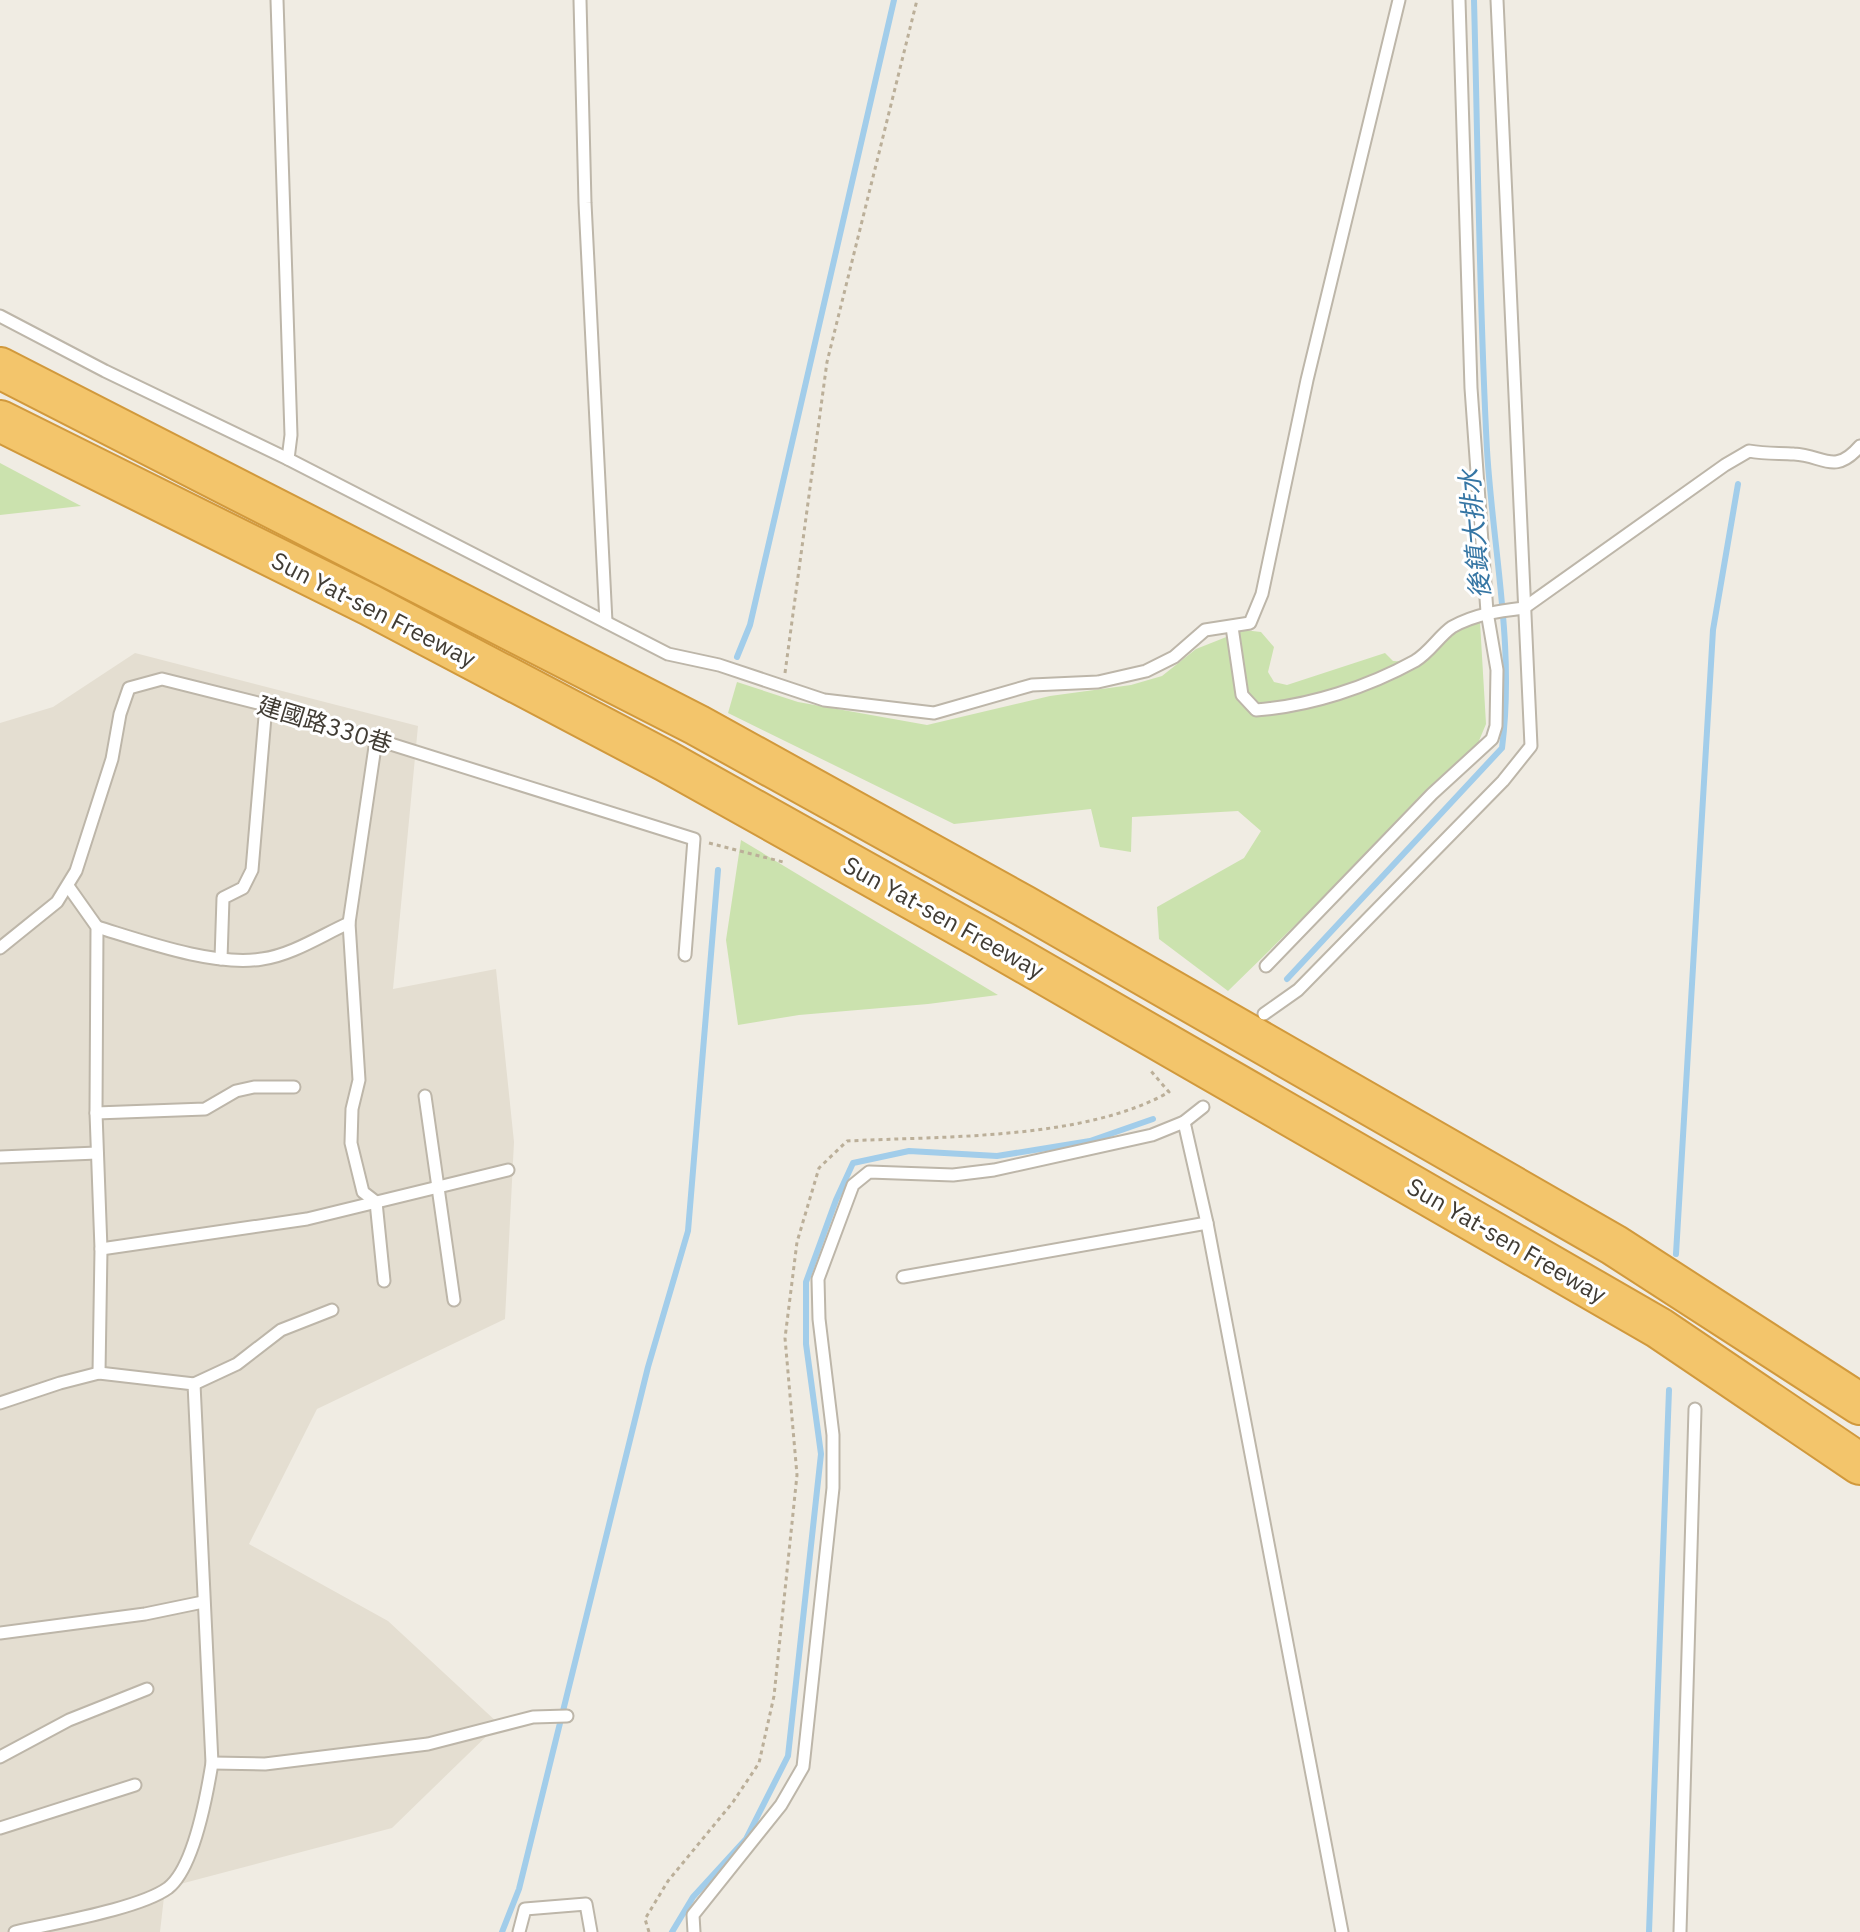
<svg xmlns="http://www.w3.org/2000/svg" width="1860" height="1932" font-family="'IBM Plex Sans','Noto Sans TC',sans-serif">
  <rect width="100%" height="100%" fill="#f0ece3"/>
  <path fill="#e4ded1" d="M135,653L418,726L393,989L496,969L514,1142L505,1319L317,1409L249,1544L388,1621L499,1724L392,1828L165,1888L160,1932H0V723L53,707Z"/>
  <g fill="#cbe2ae">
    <path d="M0,463L81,506L0,515Z"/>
    <path d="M1468,621L1480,622L1486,724L1476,748L1228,991L1159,939L1157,907L1244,858L1261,831L1238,811L1132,817L1131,852L1100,847L1091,809L954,824L728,713L737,682L798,702L927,725L1050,696L1131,685L1162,676L1196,649L1244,630L1261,632L1274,647L1268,672L1274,682L1287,685L1385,653L1393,661L1409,662Z"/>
    <path d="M741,840L998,995L928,1004L799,1015L738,1025L726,940Z"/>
  </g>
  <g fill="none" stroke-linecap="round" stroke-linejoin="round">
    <g stroke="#a2cdea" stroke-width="6">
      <path d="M737,657L750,625L894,0"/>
      <path d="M1287,979L1502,748C1515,648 1493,550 1487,450C1479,301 1478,150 1474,0"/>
      <path d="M1676,1254L1713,630L1738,484"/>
      <path d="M502,1932L519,1889L648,1367L688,1231L718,870"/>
      <path d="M672,1932L693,1897L746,1839L788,1756L821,1454L806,1344V1282L836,1200L853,1163L909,1151L997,1156L1090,1141L1153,1119"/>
      <path d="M1649,1932L1669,1390"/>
    </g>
    <g stroke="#bdb6a9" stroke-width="15">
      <g id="lane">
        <path d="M277,0L291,435L288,459"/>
        <path d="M580,0L585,203L606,622"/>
        <path d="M0,316L105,371L288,459L668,654L719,665L824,700L934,713L1032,685L1098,682L1146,671L1174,657L1205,630L1250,623L1262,594L1307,380L1399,0"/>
        <path d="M1232,627L1242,695L1256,710C1310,706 1368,687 1415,661C1430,652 1439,636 1452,627C1475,614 1499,611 1524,608L1725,465L1749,451C1765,454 1778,453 1794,454C1823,455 1834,476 1860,446"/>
        <path d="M376,740L349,923L359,1080L352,1109L351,1143L363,1192L376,1202L384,1281"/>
        <path d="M68,886L97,927L96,1113L101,1249L99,1373"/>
        <path d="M97,927C143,941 215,967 262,959C292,955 322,935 349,923"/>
        <path d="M0,948L57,902L76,871L112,759L120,714L129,688L162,679L266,705L694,839L685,955"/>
        <path d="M221,959L223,898L243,888L252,870L266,705"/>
        <path d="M1266,966L1432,794L1492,739L1496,726L1497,670L1487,612L1471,388L1459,0"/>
        <path d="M1264,1014L1298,990L1503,781L1531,746L1497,0"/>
        <path d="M425,1096L454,1300"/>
        <path d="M96,1113L205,1109L236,1091L254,1087H294"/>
        <path d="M1184,1122L1207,1223L1342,1932"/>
        <path d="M0,1157L97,1153"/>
        <path d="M101,1249L307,1219L508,1170"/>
        <path d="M903,1277L1207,1223"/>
        <path d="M194,1384L237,1364L281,1330L332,1310"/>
        <path d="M0,1403L60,1383L99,1373L194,1384L212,1763C207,1794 194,1868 168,1888C139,1909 53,1923 15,1932"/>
        <path d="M0,1633L145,1614L203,1602"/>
        <path d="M0,1757L69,1720L147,1689"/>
        <path d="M212,1763L265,1764L428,1744L533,1717L567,1716"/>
        <path d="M0,1828L135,1785"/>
        <path d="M519,1932L525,1909L586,1904L591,1932"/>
        <path d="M694,1932L693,1915L781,1805L803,1767L833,1488V1435L819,1319L818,1279L853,1185L869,1172L953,1175L994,1170L1152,1135L1184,1122L1203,1107"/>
        <path d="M1680,1932L1695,1409"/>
      </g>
    </g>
    <g stroke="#d1993c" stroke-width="44">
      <g id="highway">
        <path d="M0,368L697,725L1024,906L1614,1245L1860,1404"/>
        <path d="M0,421L370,605L666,761L984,939L1659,1328L1860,1464"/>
      </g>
    </g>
    <g stroke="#bbaf99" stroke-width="3" stroke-dasharray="4 4" stroke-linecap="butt">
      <path d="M785,673L827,362L917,0"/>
      <path d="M709,843L783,862"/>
      <path d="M649,1932L645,1919L668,1881L733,1802L759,1763L774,1696L797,1475L785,1338L797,1242L819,1168L847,1141C944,1136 1085,1140 1169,1092L1150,1070"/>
    </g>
    <use href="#lane" stroke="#fff" stroke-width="11"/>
    <use href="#highway" stroke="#f3c56b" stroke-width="40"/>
  </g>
  <g text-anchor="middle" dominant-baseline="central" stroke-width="6" stroke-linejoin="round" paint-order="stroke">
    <g font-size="24" fill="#413c34" stroke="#fff">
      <text transform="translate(374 609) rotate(27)">Sun Yat-sen Freeway</text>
      <text transform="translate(325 724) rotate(17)">建國路330巷</text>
      <text transform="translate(944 917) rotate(29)">Sun Yat-sen Freeway</text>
      <text transform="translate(1507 1240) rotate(30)">Sun Yat-sen Freeway</text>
    </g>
    <g font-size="26" font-style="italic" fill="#3676a4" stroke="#fff">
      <text transform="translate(1474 534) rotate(-95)">後鎮大排水</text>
    </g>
  </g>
</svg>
